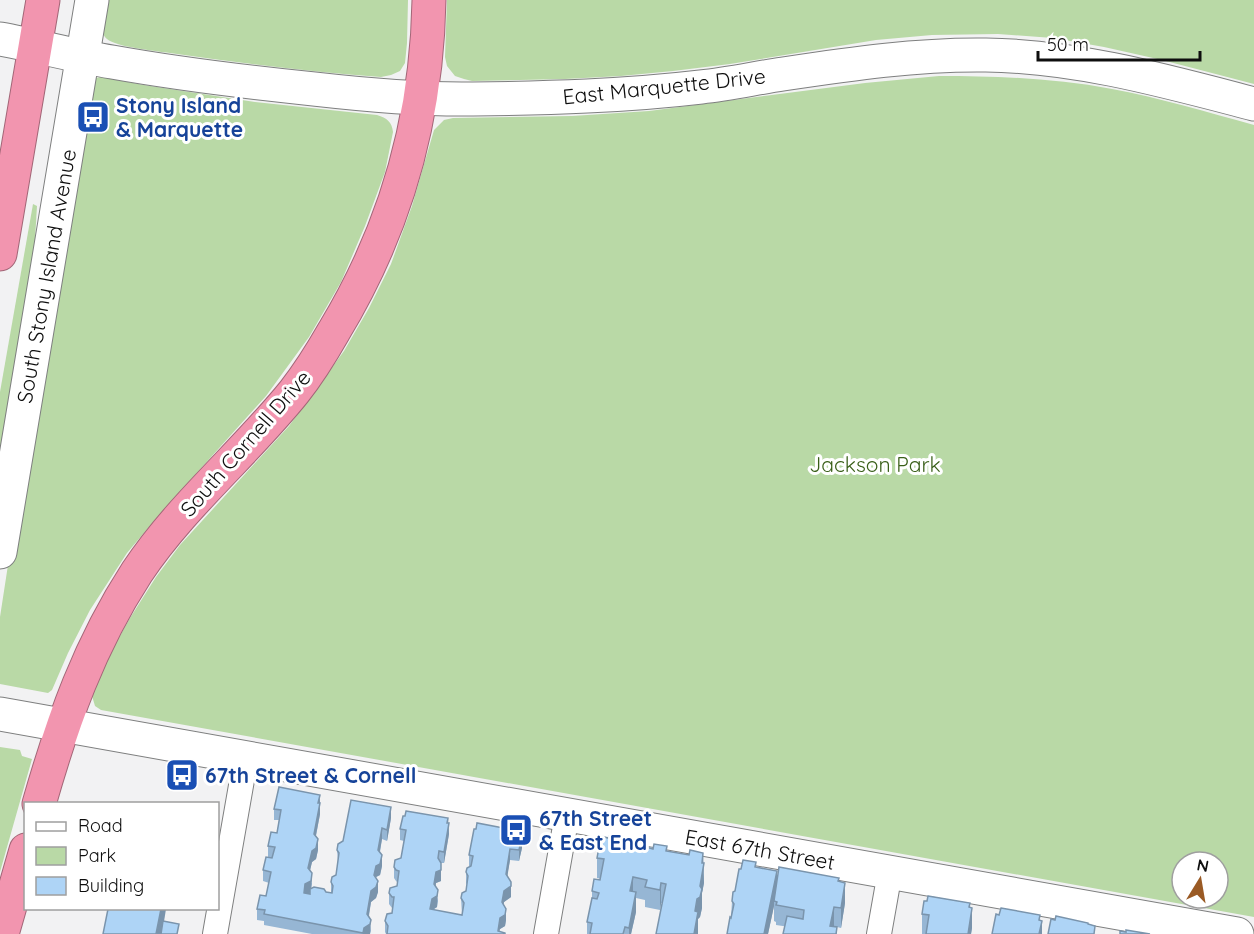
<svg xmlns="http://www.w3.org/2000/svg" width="1254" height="934" font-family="Quicksand,sans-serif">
  <rect width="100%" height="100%" fill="#f2f2f3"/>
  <g fill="#b9d9a6" fill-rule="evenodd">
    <path d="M106,0H408L407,43L405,63L400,71L391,75L381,77C310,72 240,63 170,53C156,51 116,47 107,39C97,31 104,11 106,0Z"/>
    <path d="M447,0H1254V84L1162,60L1104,47L1053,38L998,34L932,35L876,40L730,64L673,71L621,76L565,79L472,81L464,79L455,76L447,66L445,57Z"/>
    <path d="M939,76C997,76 1054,78 1112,89C1160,98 1207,112 1254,125V917L101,710L95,706L92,696L100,671L130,618L156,577L180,545L289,426L344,351L369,308L391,264L412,206L434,130L444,120L453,118L572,116L649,111L865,83ZM1182,862H1218V898H1182Z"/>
    <path d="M101,77L144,85L255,102L377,115C387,118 392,122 393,132L385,172L365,226L341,282L309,337L266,396L159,515L127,553L90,610L68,653L52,690L48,693L0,684V617L10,552L95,78Z"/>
    <path d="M33,204L37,206L32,290L0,483V392Z"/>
    <path d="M0,747L20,750L22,756L32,759L0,872Z"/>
  </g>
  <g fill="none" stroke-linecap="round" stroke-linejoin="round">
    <g stroke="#7e7f7f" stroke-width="26">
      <g id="street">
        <path d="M215,934L246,757"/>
        <path d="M546,934L567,815"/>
        <path d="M879,934L890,872"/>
      </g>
    </g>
    <g stroke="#7e7f7f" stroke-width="35">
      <g id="secondary">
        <path d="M0,39C38,46 75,56 112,62C179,74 246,82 314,89C367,95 419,100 473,99C549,98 625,96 701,87C729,84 756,78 783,74C850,64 918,54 986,55C1077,56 1166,81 1254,104"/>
        <path d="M0,552L92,0"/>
        <path d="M0,714L1237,934"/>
      </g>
    </g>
    <g stroke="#a26677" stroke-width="35">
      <g id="highway">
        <path d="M0,254L43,0"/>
        <path d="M39,804C63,720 89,646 137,572C181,506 244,454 294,392C309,373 322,352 334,331C395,230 427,118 429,0"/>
        <path d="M2,934L26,850"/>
      </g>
    </g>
    <use href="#street" stroke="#fff" stroke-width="24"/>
    <use href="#secondary" stroke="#fff" stroke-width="33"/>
    <use href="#highway" stroke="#f295af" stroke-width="33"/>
  </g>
  <g fill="#96b6d4">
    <path d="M320,795V814L316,836L318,850L316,859L312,862L310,870L312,884L311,889L331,893V882L336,875L338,862L337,850L391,818L387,841L382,839L380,852L382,866L380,875L376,877L378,892L376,898L371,902L369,916L371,931L370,934H312L264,925V921L257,920V909L266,896L269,883L263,881V870L268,857V846L277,833L279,820H274V809Z"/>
    <path d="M448,823L449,834L444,863H441V881L436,883L435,886L438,901L437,907L433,910L462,915L461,898L466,891L467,885L466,883V872L471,866H469V855L520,836L522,848L519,861L510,860L507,876L511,893V897L504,902L503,905L506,920L505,926L500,929L386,934L385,932V921L392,913V908L389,904V893L397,886V882L396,881L394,878V867L401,858L404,841L400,840V829Z"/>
    <path d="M643,846L689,855L703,853L704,883L702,893V908L700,917L698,919V934H656L662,903H661L660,910L645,907V900L636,898V912L631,934H587V922L592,898V891L601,879L597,878V858Z"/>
    <path d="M756,868L777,883L839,881L845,903L841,928L837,927V934L776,925V922L774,921V906L768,934H727L731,918L732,901L735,891Z"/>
    <path d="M970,907L972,928L971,934H922V914Z"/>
  </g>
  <g fill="#7a94ac">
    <path d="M320,795V814L314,845V834Z"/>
    <path d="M391,807V818L387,841V830Z"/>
    <path d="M448,818L449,834L444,863V852Z"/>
    <path d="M382,828V839L378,861V850Z"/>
    <path d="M522,837V848L519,861V850Z"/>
    <path d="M318,839V850L316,859L312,862L308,879V868L312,851Z"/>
    <path d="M510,849V860L506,885V874Z"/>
    <path d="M703,853L704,883L702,893V908L700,917L698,919V934H694L695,911L700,886Z"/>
    <path d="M382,855V866L380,875L376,877L374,875L376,866Z"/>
    <path d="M441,863V881L436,883L434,895V884L436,872Z"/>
    <path d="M777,871V891L774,901V906L768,934H764Z"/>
    <path d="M312,873L311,892L305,895L304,893L305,884Z"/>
    <path d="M633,877V897L630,891Z"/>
    <path d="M378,881V892L376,898L371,902L367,925V914L371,891Z"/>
    <path d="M511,882V897L504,902L502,913V902L504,891Z"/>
    <path d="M661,883V903L660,910V890Z"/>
    <path d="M845,883V903L841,928V908Z"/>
    <path d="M438,890L437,907L432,910L430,909L432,899Z"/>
    <path d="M636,892V912L631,934H629V928Z"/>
    <path d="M970,903V920L972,908V928L971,934H968Z"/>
    <path d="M834,907V927L830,926Z"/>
    <path d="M161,909H166L162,934H156Z"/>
    <path d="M506,909V920L505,926L500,929L499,934H498L500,918Z"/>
    <path d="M1040,915V930L1042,921V934H1039Z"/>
    <path d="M371,920L370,934H363L364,928Z"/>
  </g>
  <g fill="#aed4f6" stroke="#7a94ac" stroke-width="1.5">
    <path d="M279,787L320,795L318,803H320L314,834L318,839L316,848L312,851L308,868L312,873L311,881L305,884L304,893L310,894V889L314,887L324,889L326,892L332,893L333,886L331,882L332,877L336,875L339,853L337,850L338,844L343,841L351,800L391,807L387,830L382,828L378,850L382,855L380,864L376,866L374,875L378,881L376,887L371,891L367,914L371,920L370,924L364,928L363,933L264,914L265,910L257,909L260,895L266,896L271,872L263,870L266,857L272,858L275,847L268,846L271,832L277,833L281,810L274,809Z"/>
    <path d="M406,811L448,818L447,823H449L444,852L439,851L438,858L441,863V870L436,872L434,884L438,890L437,896L432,899L430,909L462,915L464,903L461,898L462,893L466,891L468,876L466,872L467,868L471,866L473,856L469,855L474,829H476L477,823L520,831L519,836L522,837L519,850L510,849L506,874L511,882V886L504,891L502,902L506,909L505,915L500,918L498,931L505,933V934H387L388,926L385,921L387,914L392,913L394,897H392L389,893L390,888L397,886L399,871L396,870L394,867L395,860L401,858L406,830L400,829L403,816H405Z"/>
    <path d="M601,836L608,838L609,836L643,842L642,846L653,849L654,844L667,846L666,851L689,855L690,850L703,853L702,863H704L700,886L702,889L700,897L697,899L695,911L698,912L694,934H656L666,884L661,883L660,890L645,887L647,880L633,877L630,891L636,892L629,928L625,927L623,934H590L592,923L587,922L592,898L597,899L599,893L592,891L594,879L600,880L604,859L597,858Z"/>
    <path d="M743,860L756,862L755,867L777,871L764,934H727L730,917L731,918L734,904L732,901L733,892L735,891L739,869H741Z"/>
    <path d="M779,867L839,878L838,881L845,883L841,908L834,907L830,926L837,927L836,934H783L787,916L803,919L804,910L776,905L777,902L774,901Z"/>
    <path d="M928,896L970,903L969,907L972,908L968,934H926L929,915L922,914L924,901H927Z"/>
    <path d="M1001,908L1040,915L1039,920L1042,921L1039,934H992L996,914L999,915Z"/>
    <path d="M108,909H161L156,934H103Z"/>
    <path d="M1056,916L1088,923V924L1095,926L1094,934H1048L1051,919L1055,920Z"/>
    <path d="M163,921L179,924L177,934H161Z"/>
    <path d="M1126,930L1150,934H1120V931L1126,932Z"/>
  </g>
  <defs>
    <g id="bus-square" transform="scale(1.725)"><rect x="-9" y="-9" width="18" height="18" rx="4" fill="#1a4fb4" stroke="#fff"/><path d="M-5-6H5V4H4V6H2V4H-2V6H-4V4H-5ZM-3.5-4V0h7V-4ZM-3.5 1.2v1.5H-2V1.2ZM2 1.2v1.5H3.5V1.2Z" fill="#fff"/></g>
  </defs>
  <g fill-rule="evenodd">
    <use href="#bus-square" x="93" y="117"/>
    <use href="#bus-square" x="182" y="775"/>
    <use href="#bus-square" x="516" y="830"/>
  </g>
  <g text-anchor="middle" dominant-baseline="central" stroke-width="6" stroke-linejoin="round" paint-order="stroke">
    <g font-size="21" fill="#0e0e0e" stroke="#fff">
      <text transform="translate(664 86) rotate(-6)">East Marquette Drive</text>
      <text transform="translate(46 276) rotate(-80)">South Stony Island Avenue</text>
      <text transform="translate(245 443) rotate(-49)">South Cornell Drive</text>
      <text transform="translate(760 849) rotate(10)">East 67th Street</text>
    </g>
    <g font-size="21" font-weight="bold" fill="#164399" stroke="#fff" text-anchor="start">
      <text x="116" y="105">Stony Island<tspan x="116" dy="24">&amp; Marquette</tspan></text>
      <text x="205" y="775">67th Street &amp; Cornell</text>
      <text x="539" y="818">67th Street<tspan x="539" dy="24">&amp; East End</tspan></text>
    </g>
    <g font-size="21" fill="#395f18" stroke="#fff">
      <text x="875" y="464">Jackson Park</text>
    </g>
  </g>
  <rect x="24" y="802" width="195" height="108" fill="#ffffff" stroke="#9f9f9f" stroke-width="1.5"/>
  <rect x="36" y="822" width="30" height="9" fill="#ffffff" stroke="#9f9f9f" stroke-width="1.5"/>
  <text x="78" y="832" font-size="18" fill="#0e0e0e">Road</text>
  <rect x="36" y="847" width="30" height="18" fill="#b9d9a6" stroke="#9f9f9f" stroke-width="1.5"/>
  <text x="78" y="862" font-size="18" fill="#0e0e0e">Park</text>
  <rect x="36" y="877" width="30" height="18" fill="#aed4f6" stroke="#9f9f9f" stroke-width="1.5"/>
  <text x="78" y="892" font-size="18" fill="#0e0e0e">Building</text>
  <g transform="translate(1200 880) rotate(11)"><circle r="28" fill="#ffffff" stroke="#9f9f9f" stroke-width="1.5"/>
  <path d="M0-4.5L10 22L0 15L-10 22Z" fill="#9a5a24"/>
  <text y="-9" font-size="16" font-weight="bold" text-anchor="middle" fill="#0e0e0e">N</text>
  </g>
  <path d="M1038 51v9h162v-9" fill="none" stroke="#0e0e0e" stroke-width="3"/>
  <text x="1047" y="51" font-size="18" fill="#0e0e0e" stroke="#ffffff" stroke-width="4.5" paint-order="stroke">50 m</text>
</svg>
